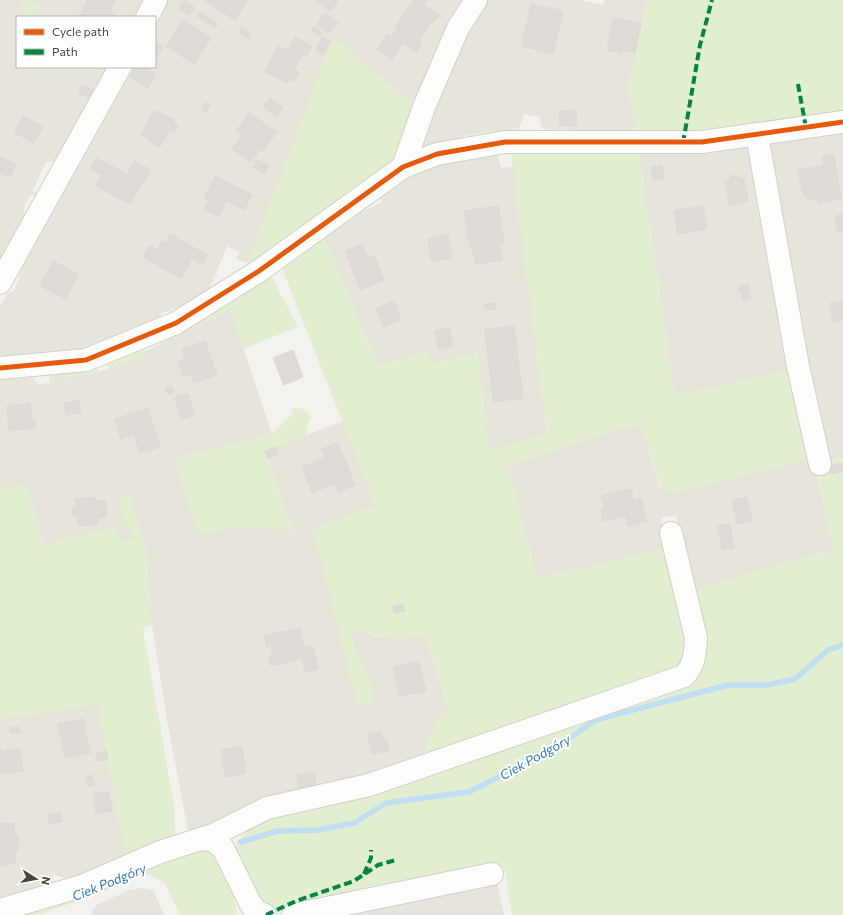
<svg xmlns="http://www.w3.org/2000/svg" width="843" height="915" font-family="Commissioner,sans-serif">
  <rect width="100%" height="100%" fill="#f4f2ee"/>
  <g fill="#e7e4dc">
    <path d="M0,0H144L135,17H17V67H108L56,161L46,162L32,191L38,194L30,196L25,204L23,209L26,218L0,267Z"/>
    <path d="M166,0H471L412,103L347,51L349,47L332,41L248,263L236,260L239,253L227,246L207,295L182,310L176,308L161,313L160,323L83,351L0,358V307L8,293L13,292L19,279V273L134,67H155L156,18Z"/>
    <path d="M483,0H580L603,5L605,0H648L627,93L630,99L638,132L542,129L539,117L524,114L519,130L495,131L469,135L422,148L416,147V140Z"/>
    <path d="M843,128V458L823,463L767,141Z"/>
    <path d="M752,146L793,370L675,396L639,152Z"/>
    <path d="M494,152L498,156L501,168L513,167L547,434L490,452L477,353L432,364L429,352L378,366L322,233L366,207L367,210L382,202L381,194L427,164Z"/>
    <path d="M230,309L272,434L175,458L198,533L232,528L292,529L265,451L343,421L376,506L313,529L336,619L366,668L355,651L352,636L353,631L361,629L374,636L399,638L426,636L449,713L423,760L376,777L256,801L189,835L168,726L152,625L145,544L48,560L27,485L0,488V378L32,377L38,384L52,383L56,377L93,374L144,356L146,351Z"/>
    <path d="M642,425L659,487L813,459L834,549L692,591L676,515L661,518L668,549L537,578L508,466L622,428Z"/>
    <path d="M98,704L126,863L68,879L53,874L52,884L0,900V719Z"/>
    <path d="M496,879L504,915H325Z"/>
    <path d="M142,888L153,890L164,915H92V911L96,905L130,890Z"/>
  </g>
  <g fill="#e1eecf">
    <path d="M28,0L39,6V10L33,14V17H21L23,3Z"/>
    <path d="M648,0H843V117L698,136L591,135V130L638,131L630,99L627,93Z"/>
    <path d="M332,40L349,47L347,51L412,103L398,159L246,268Z"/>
    <path d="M515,150L639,152L675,396L793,370L813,459L673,493L660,487L642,425L622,428L508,466L537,578L668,549L689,636L686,664L669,677L582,705L585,717L683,681C687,679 694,676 696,673C712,653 697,613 692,591L834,549L815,465L843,458V915H512L505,870L491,868L387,888L305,909H275L261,908L254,902L241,872L235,853L237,841L251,827L262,818L314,808L389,782L395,772L416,766L423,760L426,745L440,713L449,712L426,636C403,638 383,641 361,629L353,631C347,650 379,681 372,705L356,702L313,529L376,506L283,271L285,259L322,233L378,366L429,352L432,364L477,353L490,451L547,433L511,157Z"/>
    <path d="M269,275L274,281L298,327L243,349L230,309L160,345L159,337Z"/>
    <path d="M140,345L146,351L144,356L109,369L107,363Z"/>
    <path d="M94,366L99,372L93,375L56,377L52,383H49V372Z"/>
    <path d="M293,405L295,408C303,408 307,410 311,418L308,422L307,435L265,451L292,529L232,528L198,534L175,458L272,434L292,414Z"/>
    <path d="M27,485L45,550L61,538L87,534L109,528L116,531L117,539L126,542L135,537L130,528L123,522L118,504L123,496L129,493L145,544L152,625L143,629L174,805L175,834L174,840L126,863L98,704L0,719V488Z"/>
    <path d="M210,845L232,879L237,915H180L164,882L149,875L139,876L94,896L36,915H0Z"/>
  </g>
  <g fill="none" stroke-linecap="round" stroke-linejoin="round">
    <path stroke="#c0ddf1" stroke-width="5.5" d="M241,842L278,831L318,830L354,823L386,803L469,792L497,778L530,758L559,746L595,720L728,685H767L795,679L828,650L843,645"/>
  </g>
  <g fill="#dedbd6" stroke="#dcd9d4">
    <path d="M88,0L115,1L110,11L115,14L113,17H78Z"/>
    <path d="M204,0H248L235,20Z"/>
    <path d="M315,0H338L331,11Z"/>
    <path d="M414,0H427L424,5L439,14L434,22L431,21L419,41L422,43L417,52L402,43L392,59L377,50L387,34L392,37L398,26L396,25Z"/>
    <path d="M184,1L194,7L189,15L178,9Z"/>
    <path d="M531,4L563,11L553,54L522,46Z"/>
    <path d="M200,12L218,24L215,28L197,16Z"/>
    <path d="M325,13L338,23L329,33L317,24Z"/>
    <path d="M613,18L641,23L635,53L622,50L621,53L607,50Z"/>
    <path d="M183,20L211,38L194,64L166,46Z"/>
    <path d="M315,27L322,33L320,36L312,30Z"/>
    <path d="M242,28L251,34L249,39L239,33Z"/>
    <path d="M295,37L312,46L306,56L302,54L294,69L299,72L294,82L289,79L287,83L265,72L278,46L284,50L290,48Z"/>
    <path d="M322,37L330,41L323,55L316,51Z"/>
    <path d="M155,42L163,46L156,60H155Z"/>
    <path d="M135,67H145L156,74L148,88L129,77Z"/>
    <path d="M82,85L93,91L89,98L78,92Z"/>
    <path d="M270,98L283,107L277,116L263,107Z"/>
    <path d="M205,102L210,105L206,112L201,110Z"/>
    <path d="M154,110L174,120L173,123L178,125L174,133L169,130L160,147L148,141L149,139L141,135Z"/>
    <path d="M576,110L577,125L560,126L559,111Z"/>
    <path d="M249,113L277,132L263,151L260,149L251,162L232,149L242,135L236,131Z"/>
    <path d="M23,116L43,127L34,143L14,132Z"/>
    <path d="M834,155L841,199L818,203V199L811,200L803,194L798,170L824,166L822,157Z"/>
    <path d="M0,157L16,164L10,177L0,173Z"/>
    <path d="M96,158L108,164L101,175L90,169Z"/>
    <path d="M256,160L269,165L265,173L253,168Z"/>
    <path d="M134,161L151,170L144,183L142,182L130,204L96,186L108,164L127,174Z"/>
    <path d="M662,165L664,178L653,180L651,167Z"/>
    <path d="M737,175L740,179L744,178L748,201L729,205L725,181L729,180L731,176Z"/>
    <path d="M216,176L252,195L244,210L226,200L219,217L204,209L209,200L204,197Z"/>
    <path d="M498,206L504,243L500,244L502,260L475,264L472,248H470L464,211Z"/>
    <path d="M703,206L707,229L678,234L674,211Z"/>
    <path d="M843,214V232L838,233L835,216Z"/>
    <path d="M170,234L207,255L202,264L192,258L181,278L143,257L149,246L157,250L162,241L165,243Z"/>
    <path d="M448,235L452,258L431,261L428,239Z"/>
    <path d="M362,244L368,258L374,255L384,280L360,290L345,251Z"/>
    <path d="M53,261L78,274L66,299L40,286Z"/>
    <path d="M748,284L751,299L743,301L741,290L738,291V286Z"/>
    <path d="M394,301L401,320L383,327L376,308Z"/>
    <path d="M843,301V320L833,322L830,303Z"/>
    <path d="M496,303V309L485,310V304Z"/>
    <path d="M514,326L523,398L493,402L485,329Z"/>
    <path d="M449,328L453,346L439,349L435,331Z"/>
    <path d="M205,341L217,375L194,383L190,374L183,376L178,362L185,359L182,349Z"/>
    <path d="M293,350L303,377L284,385L273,358Z"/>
    <path d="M168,386L172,387L174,391L171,394L167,393L165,389Z"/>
    <path d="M188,394L194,415L181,419L175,397Z"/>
    <path d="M79,400L81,413L66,415L64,403Z"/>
    <path d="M30,403L32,420H35L36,428L9,431L7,406Z"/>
    <path d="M148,408L160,447L140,453L134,434L121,439L115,419Z"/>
    <path d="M338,443L355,485L338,492L335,483L312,493L302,467L325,458L321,449Z"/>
    <path d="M275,447L278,455L268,458L265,451Z"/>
    <path d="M842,463L843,471L831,474L829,466Z"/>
    <path d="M631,489L634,500L641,498L647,521L628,526L626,516L603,521L601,510L605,509L601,496Z"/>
    <path d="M95,497L96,501L105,500L107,517L98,518V524L78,526L77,515L73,516L72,507H76L75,499Z"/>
    <path d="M747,497L752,520L737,524L732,500Z"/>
    <path d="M730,524L734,548L722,550L718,526Z"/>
    <path d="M403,604L405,611L394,613L393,606Z"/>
    <path d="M300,628L304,647L312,645L318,669L305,672L302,658L271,666L269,656L273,655L271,646L267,647L264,636Z"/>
    <path d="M418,661L426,691L400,696L393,667Z"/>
    <path d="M83,719L90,753L65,758L58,724Z"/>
    <path d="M20,727V733L11,734L10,728Z"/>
    <path d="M380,731L382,739L386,738L389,750L372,754L367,735Z"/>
    <path d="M0,746L1,751L20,749L23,771L0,774Z"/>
    <path d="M242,746L245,773L225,777L221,750Z"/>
    <path d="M106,751L108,759L98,761L96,753Z"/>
    <path d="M315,773L316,788L298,790L297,774Z"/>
    <path d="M92,775L95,784L88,786L86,777Z"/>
    <path d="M109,792L112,811L96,814L93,794Z"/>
    <path d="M61,813L62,822L48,823V814Z"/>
    <path d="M14,823L15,835L18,834L19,844H17L18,851H15L16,863L0,866V824Z"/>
  </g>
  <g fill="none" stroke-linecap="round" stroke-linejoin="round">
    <g stroke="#d2d0cb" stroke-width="24">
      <g id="minor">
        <path d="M147,17L156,0"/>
        <path d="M757,135L798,366L820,464"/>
        <path d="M403,167L424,107L458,28L476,0"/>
        <path d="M0,283L120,67"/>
        <path d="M0,368L86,360L176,323L259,271L403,167L437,154L505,142H702L843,122"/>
        <path d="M202,839L214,841L223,848L250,903L256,911L265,915"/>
        <path d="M0,910L82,886L160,852L213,835L267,808L369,785L684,676C695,664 695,653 696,638L671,533"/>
        <path d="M293,915L492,874"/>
      </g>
    </g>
    <use href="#minor" stroke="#fdfdfc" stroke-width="22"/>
    <g stroke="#00873e" stroke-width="4" stroke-dasharray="8 4" stroke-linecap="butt">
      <path d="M798,84L806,128"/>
      <path d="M683,143L700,45L712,0"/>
      <path d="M364,874L371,858V850"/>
      <path d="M266,915L296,901L354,881L378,865L396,860"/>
    </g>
    <g stroke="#fff" stroke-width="8">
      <path id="cycleway" d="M0,368L86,360L176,323L259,271L403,167L437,154L505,142H702L843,122"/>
    </g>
    <use href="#cycleway" stroke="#e8590c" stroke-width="5"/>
  </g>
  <g text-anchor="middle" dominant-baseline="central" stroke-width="4" stroke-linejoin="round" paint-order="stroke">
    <g font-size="13" font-style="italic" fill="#2e7ab2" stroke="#fff">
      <text transform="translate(535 757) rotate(-29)">Ciek Podgóry</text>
      <text transform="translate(109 882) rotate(-22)">Ciek Podgóry</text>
    </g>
  </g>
  <rect x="16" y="16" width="140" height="52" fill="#ffffff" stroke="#b7b4b0"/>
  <rect x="24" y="29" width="20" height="6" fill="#e8590c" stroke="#b7b4b0"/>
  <text x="52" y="36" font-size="12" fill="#4b4439">Cycle path</text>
  <rect x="24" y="49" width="20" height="6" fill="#00873e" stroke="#b7b4b0"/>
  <text x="52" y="56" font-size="12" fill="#4b4439">Path</text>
  <g transform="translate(36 879) rotate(101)" stroke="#ffffff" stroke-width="3" paint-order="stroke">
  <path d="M0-3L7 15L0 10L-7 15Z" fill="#4b4439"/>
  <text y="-6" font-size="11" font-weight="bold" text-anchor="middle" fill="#4b4439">N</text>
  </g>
</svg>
